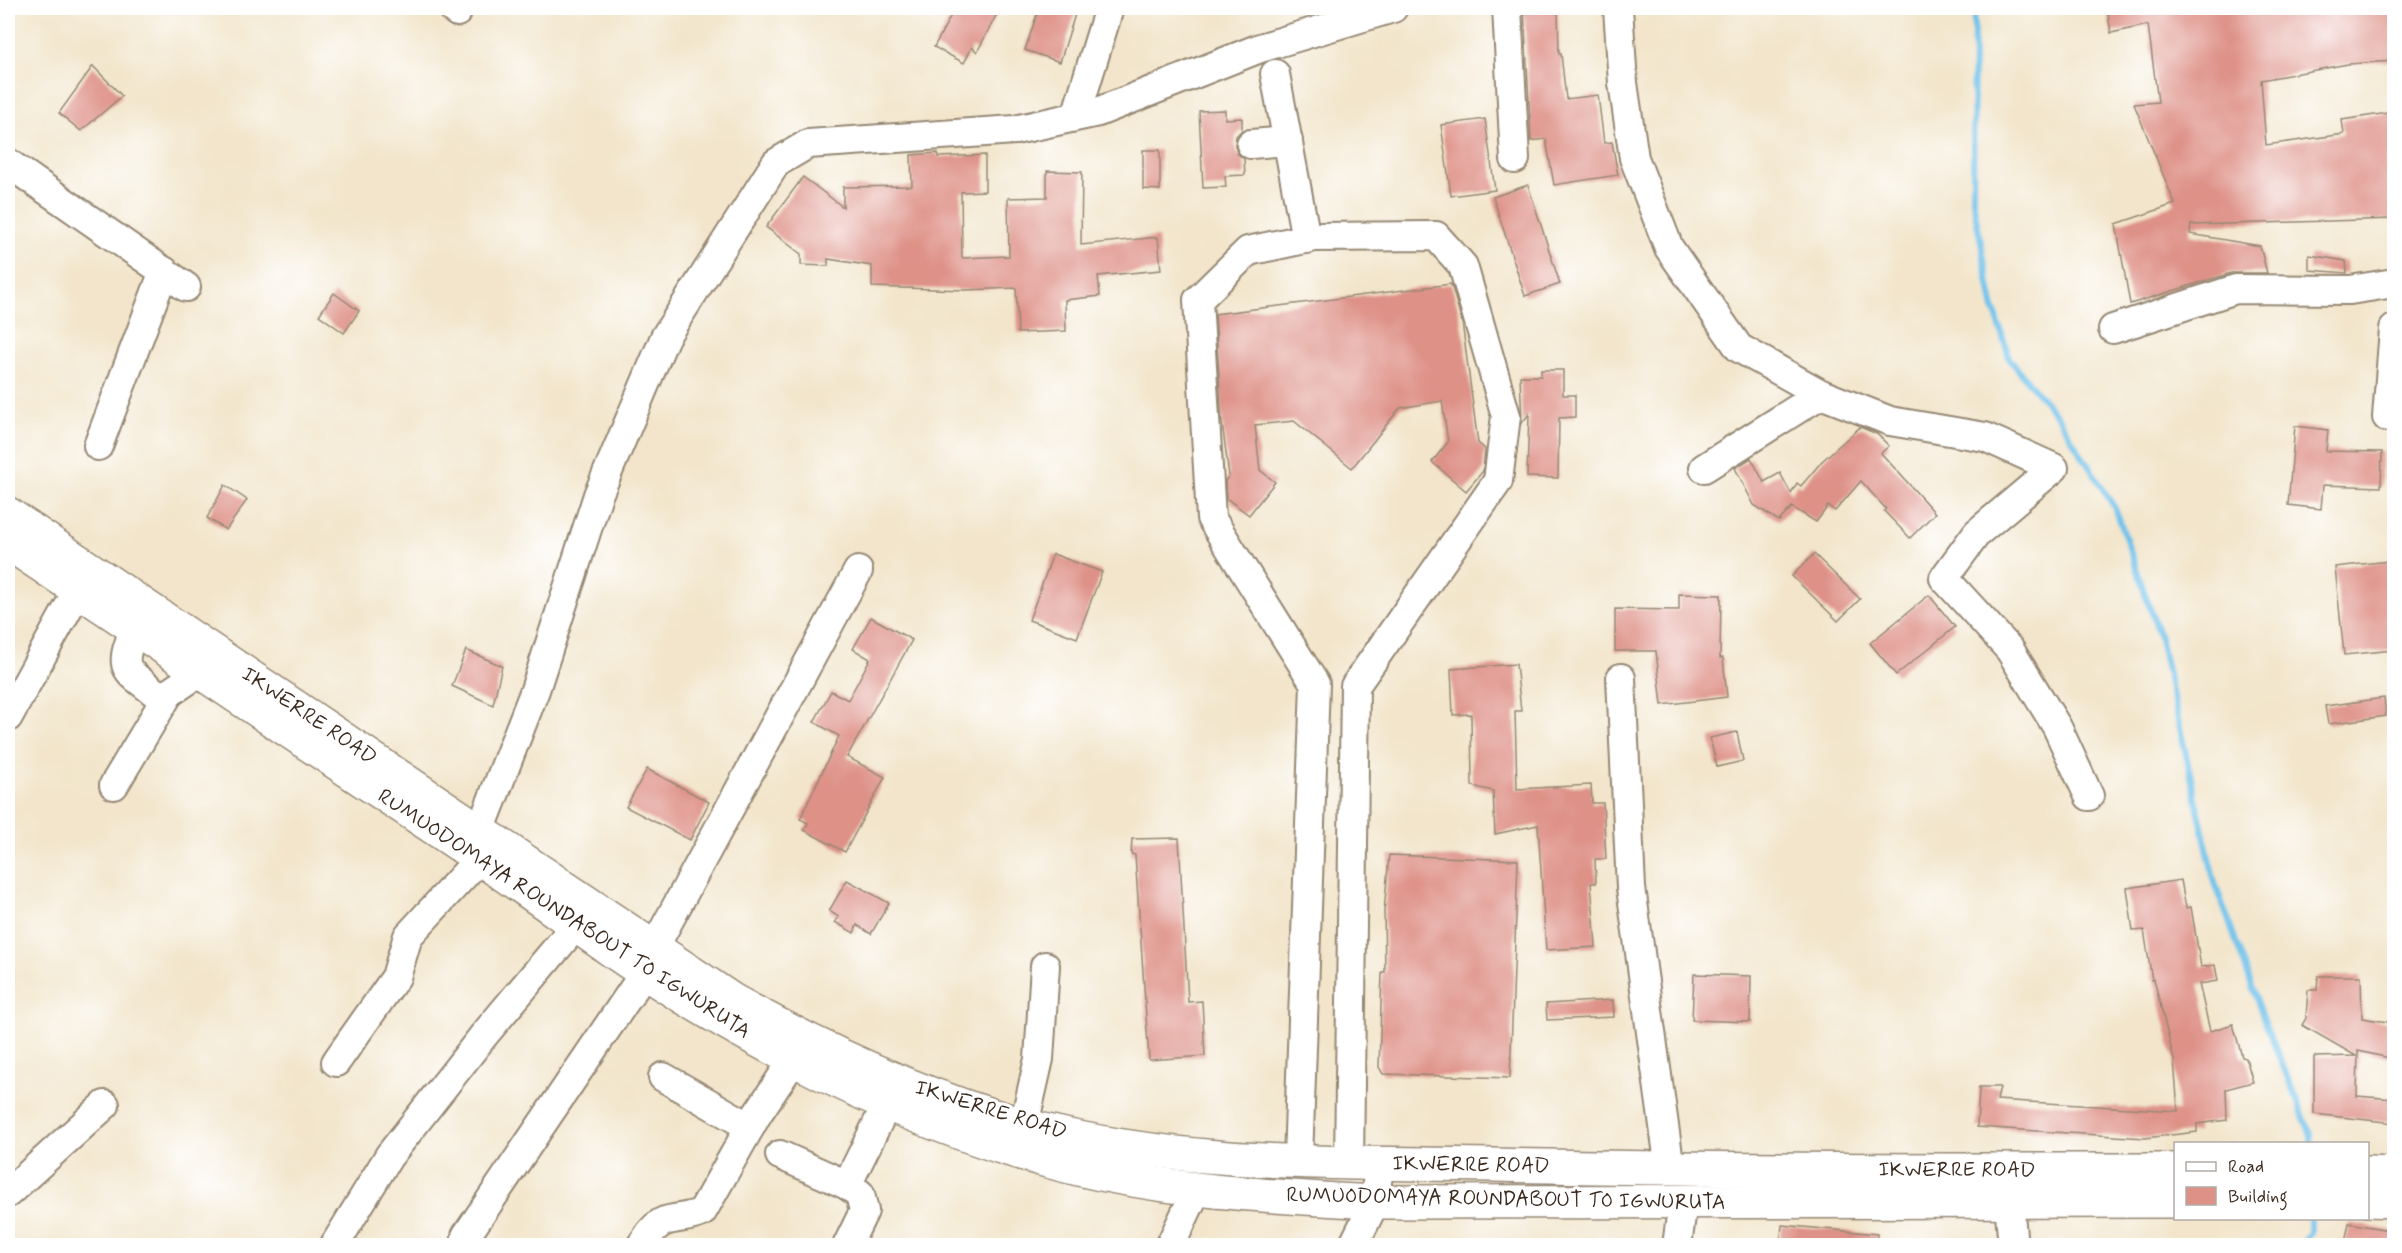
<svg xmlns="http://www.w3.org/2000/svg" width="2402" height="1253" font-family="Mynerve,sans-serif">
  <rect width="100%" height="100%" fill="#fff"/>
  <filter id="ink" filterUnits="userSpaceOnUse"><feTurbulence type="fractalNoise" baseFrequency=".0167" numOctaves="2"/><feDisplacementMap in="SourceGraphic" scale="12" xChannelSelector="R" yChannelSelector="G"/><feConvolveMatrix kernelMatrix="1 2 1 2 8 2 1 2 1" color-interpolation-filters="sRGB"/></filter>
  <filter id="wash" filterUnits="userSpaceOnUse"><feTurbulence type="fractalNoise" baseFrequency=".008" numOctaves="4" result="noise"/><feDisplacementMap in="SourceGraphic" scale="24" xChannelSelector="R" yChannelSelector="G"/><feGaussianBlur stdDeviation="1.35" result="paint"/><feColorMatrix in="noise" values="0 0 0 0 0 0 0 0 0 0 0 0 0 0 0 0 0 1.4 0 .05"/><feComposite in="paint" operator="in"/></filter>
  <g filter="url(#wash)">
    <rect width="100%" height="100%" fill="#f2e5cb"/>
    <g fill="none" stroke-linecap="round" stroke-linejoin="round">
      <g stroke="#6ec1ea" stroke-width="6">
        <path d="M1974,8L1973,201L1993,305L2010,360L2058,417L2116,510L2159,634L2214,880L2263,1017L2311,1135V1144"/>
        <path d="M2301,1246L2311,1232V1218"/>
      </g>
    </g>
    <g id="blocks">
      <g fill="#de9187">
        <path d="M955,8H1000L977,52L972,47L964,63L934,47Z"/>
        <path d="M1039,8H1077L1060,62L1025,50Z"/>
        <path d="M1524,8H1558L1559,54H1561L1566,99L1598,95L1604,143L1612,142L1618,175L1554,185L1546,139L1531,141Z"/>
        <path d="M2107,8H2394V61L2348,64L2261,80L2266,145L2344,134L2342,120L2394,112V219L2191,225L2190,234L2260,246L2267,273H2231L2130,304L2116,224L2175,204L2134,104L2158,102L2148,25L2111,33Z"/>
        <path d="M93,66L122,96L81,131L59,113Z"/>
        <path d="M1225,110V119L1242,118V130L1236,136L1235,145L1237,153L1244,159L1245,175L1225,176L1226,187L1203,188L1199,111Z"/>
        <path d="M1485,119L1495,190L1451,196L1441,125Z"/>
        <path d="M1143,150H1160V190L1143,189Z"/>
        <path d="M938,153V157L985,155V191L961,192L962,258L1009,256L1008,198L1047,197V171L1082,172L1081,245L1158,237L1161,270L1098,276L1100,296L1065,300L1066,331L1018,333L1016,288L965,290L872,287V266L828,259V266L801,265V254L766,227L803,177L843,207V187L912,186L911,155Z"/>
        <path d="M1528,185L1560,284L1525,296L1493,197Z"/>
        <path d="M2309,255L2346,261L2347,273L2309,270Z"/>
        <path d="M1451,284L1462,322L1478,443L1485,449L1483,471L1466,491L1432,462L1448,442L1442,401L1400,408L1352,468L1294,421L1255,425L1260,470L1275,482L1249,515L1226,498L1225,481L1229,476L1222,422L1215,314Z"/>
        <path d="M334,293L359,311L344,333L319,315Z"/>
        <path d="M1541,370H1563V395H1575V417L1559,418L1558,478L1527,477L1529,414L1522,423L1520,376H1541Z"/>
        <path d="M2295,426L2328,430L2326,451L2382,452L2381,487L2323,485L2321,509L2288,505Z"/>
        <path d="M1860,427L1877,434L1889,446L1881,453L1935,513L1910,538L1884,511L1886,509L1861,481L1835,511L1828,506L1816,522L1792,507L1779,521L1754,505L1735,468L1751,458L1764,482L1780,473L1791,493L1797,483L1801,486L1822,461Z"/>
        <path d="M225,485L247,500L226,530L207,518Z"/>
        <path d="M1053,554L1102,572L1077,638L1029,620Z"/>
        <path d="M1814,554L1860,599L1838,621L1792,576Z"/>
        <path d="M2389,561L2394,616V650L2344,655L2335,567Z"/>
        <path d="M1679,594L1721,595L1720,658H1723L1727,697L1662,705L1656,651H1615V609L1679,610Z"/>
        <path d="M1929,595L1955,627L1896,675L1870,643Z"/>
        <path d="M871,617L912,640L847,757L885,777L845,852L804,830L808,823L800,819L839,736L814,722L831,691L848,700L870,659L853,649Z"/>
        <path d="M466,650L502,666L493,705L452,686Z"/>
        <path d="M1516,664L1521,711H1515L1517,789L1591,785L1592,803H1603L1606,859H1595L1596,883H1591L1596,947L1546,950L1538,825L1495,834L1493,791L1472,786L1471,714L1453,715L1451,669Z"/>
        <path d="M2384,698L2386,716L2328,724L2325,706Z"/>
        <path d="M1737,732L1743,761L1717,767L1710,738Z"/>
        <path d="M647,769L709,802L690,840L626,807Z"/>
        <path d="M1179,838L1188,1002L1202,1001L1205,1056L1149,1060L1135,855L1131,854L1132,839Z"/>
        <path d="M1389,855L1518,860L1510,1078L1383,1074L1379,1067L1382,972H1385L1384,912Z"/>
        <path d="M847,880L889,903L871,934L857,925L854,933L835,922L839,917L829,911Z"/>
        <path d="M2181,880L2186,908L2191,907L2201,967L2215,965L2218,981L2199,984L2210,1031L2233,1024L2242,1057L2246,1058L2253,1082L2226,1089L2227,1120L2197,1124V1132L2145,1138L1977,1127L1979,1087H2000L1997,1100L2178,1111L2174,1060L2154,979L2152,980L2144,930L2133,931L2127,888Z"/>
        <path d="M1694,974L1751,976L1750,1022L1692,1020Z"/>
        <path d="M2318,976H2361L2362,1018L2394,1023V1059L2358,1051L2357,1096L2394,1099V1123L2314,1114V1057L2356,1056L2302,1025L2306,1018L2308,990H2317Z"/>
        <path d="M1613,1000L1614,1017L1547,1020L1546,1004Z"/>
        <path d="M2349,1223L2394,1231V1245L2345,1242Z"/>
        <path d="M1782,1225L1877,1234V1245H1780Z"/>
      </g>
    </g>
  </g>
  <g filter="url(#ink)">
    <use href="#blocks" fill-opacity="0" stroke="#968874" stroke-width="1.5"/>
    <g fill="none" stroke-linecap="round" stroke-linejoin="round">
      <g stroke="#968874" stroke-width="32">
        <g id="minor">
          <path d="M452,8L457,12"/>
          <path d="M1507,8L1515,159"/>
          <path d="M1618,8L1623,83L1634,158L1669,248L1739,348L1821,394L1890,421L1985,437L2054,468L1977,533L1944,578L2010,650L2057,727L2089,796"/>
          <path d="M1275,74L1306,239"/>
          <path d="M1076,116L1109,8"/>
          <path d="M1251,144L1288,141"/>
          <path d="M8,163L186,287"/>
          <path d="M2113,329L2236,289L2350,290L2394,283"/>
          <path d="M2387,417L2394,329"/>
          <path d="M98,446L164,271"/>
          <path d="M1704,468L1821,394"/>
          <path d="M135,628C117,672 125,668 159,696L169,693L200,672"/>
          <path d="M1621,678L1631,888L1670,1169"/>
          <path d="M8,717L78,590"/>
          <path d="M114,785L169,693"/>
          <path d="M480,831L535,690L598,495L665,337L776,163L808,144L1015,130L1098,112L1260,48L1393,8"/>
          <path d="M654,948L858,571"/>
          <path d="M336,1062L396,977L408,936L479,859"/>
          <path d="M663,1077L750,1127"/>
          <path d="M1024,1125L1039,1059L1045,966"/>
          <path d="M780,1155L847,1185"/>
          <path d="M1298,1160L1315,684L1211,518L1198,300L1248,251L1314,237L1436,236L1463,266L1506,416L1498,481L1355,686L1349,1163"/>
          <path d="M8,1193L105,1105"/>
          <path d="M2009,1203L2013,1246"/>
          <path d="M466,1236L645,972"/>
          <path d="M334,1246L389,1156L484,1035L577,924"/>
          <path d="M641,1246C647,1237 654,1225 665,1221C677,1217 690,1218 702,1212L758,1113L794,1059"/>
          <path d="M847,1246L864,1211L860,1194L847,1185L886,1106"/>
          <path d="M1170,1246L1197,1189"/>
          <path d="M1353,1246L1375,1202L1379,1163"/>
          <path d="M1677,1246L1683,1201"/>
        </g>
      </g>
      <g stroke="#968874" stroke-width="36">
        <g id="major">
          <path d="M8,514L732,1000C824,1051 921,1096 1024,1125C1176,1167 1337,1162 1494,1165C1721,1170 1948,1170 2176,1170"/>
          <path d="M8,543C165,648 321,754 479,858C535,895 589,936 645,973C769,1053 902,1120 1044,1160C1152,1191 1265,1196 1375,1202L2176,1201"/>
          <path d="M2368,1173L2394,1174"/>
          <path d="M2368,1200L2394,1201"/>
        </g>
      </g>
      <use href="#minor" stroke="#fff" stroke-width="28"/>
      <use href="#major" stroke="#fff" stroke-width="33"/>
    </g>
  </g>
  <g text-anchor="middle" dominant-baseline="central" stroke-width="6" stroke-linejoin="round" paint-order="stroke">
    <g font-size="21" fill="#3b2a1e" stroke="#fff">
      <text transform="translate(309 716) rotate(34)">IKWERRE ROAD</text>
      <text transform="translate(564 914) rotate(33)">RUMUODOMAYA ROUNDABOUT TO IGWURUTA</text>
      <text transform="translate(991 1110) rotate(17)">IKWERRE ROAD</text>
      <text transform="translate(1471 1165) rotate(1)">IKWERRE ROAD</text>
      <text x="1957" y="1170">IKWERRE ROAD</text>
      <text transform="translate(1506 1199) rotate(1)">RUMUODOMAYA ROUNDABOUT TO IGWURUTA</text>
    </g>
  </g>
  <rect width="2402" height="1253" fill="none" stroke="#fff" stroke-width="30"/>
  <rect x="2174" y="1142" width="195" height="78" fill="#ffffff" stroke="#b1aaa5" stroke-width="1.5"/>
  <rect x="2186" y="1162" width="30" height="9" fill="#ffffff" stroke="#b1aaa5" stroke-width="1.5"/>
  <text x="2228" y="1172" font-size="18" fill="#3b2a1e">Road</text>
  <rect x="2186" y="1187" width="30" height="18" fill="#de9187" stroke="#b1aaa5" stroke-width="1.5"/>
  <text x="2228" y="1202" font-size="18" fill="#3b2a1e">Building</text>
</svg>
